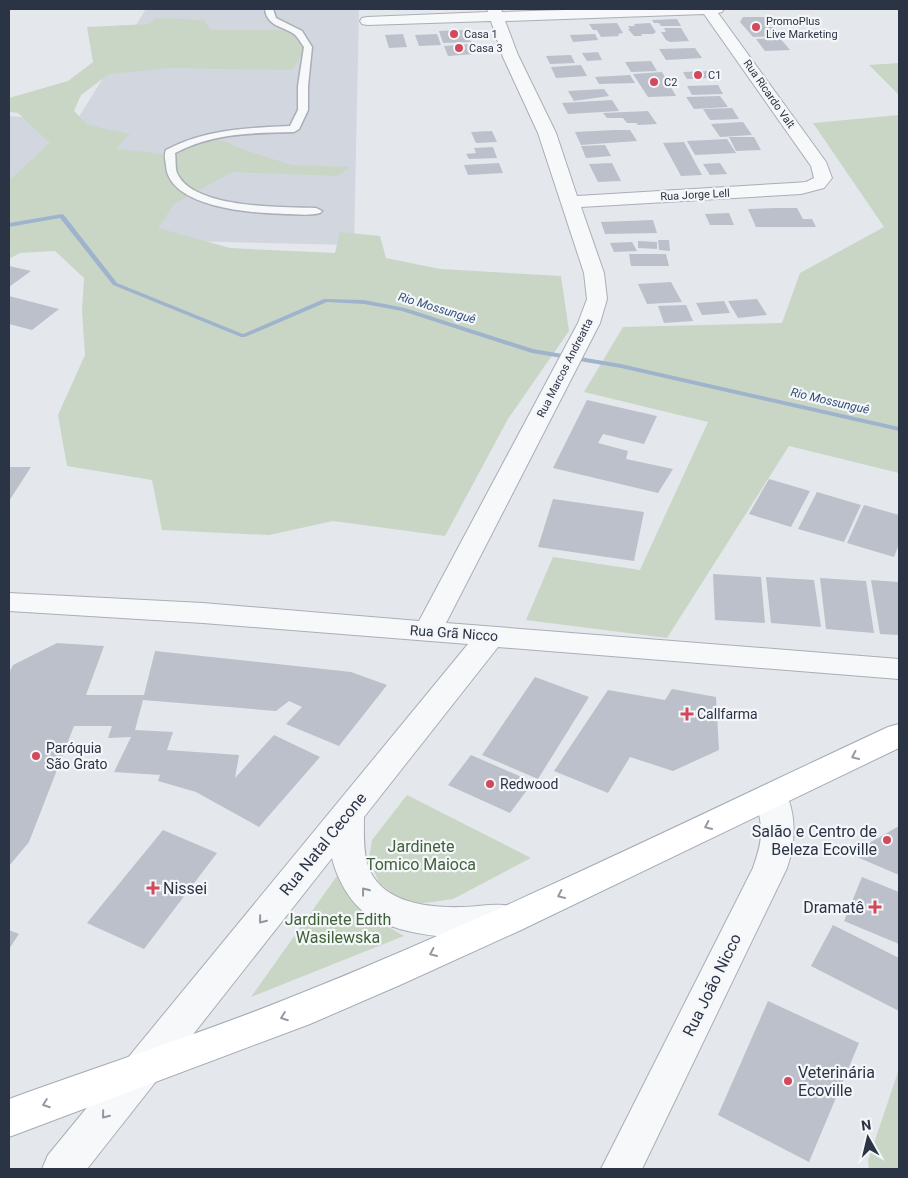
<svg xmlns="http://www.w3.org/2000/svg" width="908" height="1178" font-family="Roboto,sans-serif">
  <rect width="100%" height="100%" fill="#e4e7ec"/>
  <g fill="#d2d6de">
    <path d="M146,9H359L354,245L9,237V229Z"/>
    <path d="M9,116L49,119L51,143L9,180Z"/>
  </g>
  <g fill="#c9d6c5">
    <path d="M157,18L204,20L210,30H288L305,50L292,70L170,68L109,74L81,95L74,111L88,125L130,134L116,149L147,152L173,156L211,136L250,152L292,165L350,167L338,176L232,172L174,204L158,228L230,248L335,253L340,232L380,236L386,258L440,269L561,276L569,331L508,419L445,536L333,521L269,535L162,530L152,480L67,466L58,415L85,355L82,312L84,278L55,251L20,253L9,259V180L50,143L18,113L9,112V98L68,81L93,62L87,27L149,24Z"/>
    <path d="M899,63V95L869,65Z"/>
    <path d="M899,115V473L789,446L667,638L526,620L553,557L640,570L708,422L584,392L623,327L782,323L800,273L884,227L813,123Z"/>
    <path d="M407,795L531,858L453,899L418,904L397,897L379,883L369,858L372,840Z"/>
    <path d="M339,873L352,898L368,915L404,936L251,997Z"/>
    <path d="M899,1069V1169H869L868,1161Z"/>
  </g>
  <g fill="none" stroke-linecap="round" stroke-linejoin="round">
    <path fill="#9fb4cc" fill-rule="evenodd" d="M62,214L64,215L117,283L243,334L324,299L364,300L405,308L533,349L621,364L899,427V431L621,368L532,353L402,311L364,304L327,302L245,337H241L113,285L60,218L9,227V223Z"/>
  </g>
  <g fill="#bbc0ca">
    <path d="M743,17H765L772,25H766L767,27H773L780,36L753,37L740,22Z"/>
    <path d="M677,19L681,26H661L659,23H654L652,20Z"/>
    <path d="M617,23L623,33L618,34L619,36L601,37L597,30H593L589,24Z"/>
    <path d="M650,23L656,32L653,34H641L642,36H634L628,29H630L628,26H635L634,24Z"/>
    <path d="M664,28H681L689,41L670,42L666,40L661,32H666Z"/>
    <path d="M466,30L471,42L443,43L439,31Z"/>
    <path d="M403,34L407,47L389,48L385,35Z"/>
    <path d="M437,34L441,45L419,46L415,35Z"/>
    <path d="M595,34L598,40L573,42L570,35Z"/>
    <path d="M780,38L790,50L765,51L756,39Z"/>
    <path d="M471,44L475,54L448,56L444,46Z"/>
    <path d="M695,48L702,58L666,60L659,49Z"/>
    <path d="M598,52L602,60L587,61L582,53Z"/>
    <path d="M571,55L575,63L550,64L546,56Z"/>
    <path d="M651,61L657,71L631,72L625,62Z"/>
    <path d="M581,65L587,76L556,78L551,67Z"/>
    <path d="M710,71L713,78L687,79L683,72Z"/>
    <path d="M662,72L676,96L648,97L633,74Z"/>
    <path d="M630,75L635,83L599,84L595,77Z"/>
    <path d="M718,85L723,94L692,95L687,86Z"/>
    <path d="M604,89L609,96L574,101L568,91Z"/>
    <path d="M720,96L728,107L694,109L686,97Z"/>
    <path d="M612,100L619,111L568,114L562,103Z"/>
    <path d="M732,108L739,119L710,120L703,109Z"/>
    <path d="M648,111L657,124L638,125L636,123H627L623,118H607L603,113Z"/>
    <path d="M743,122L752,135L720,137L711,124Z"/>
    <path d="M615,130H630L637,141L581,145L575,132Z"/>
    <path d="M492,131L497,142L476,143L471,132Z"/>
    <path d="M729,137H754L761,150L736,151Z"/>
    <path d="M727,139L736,153L695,155L687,141Z"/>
    <path d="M684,142L702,175L681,176L663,143Z"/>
    <path d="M605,145L611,156L586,158L581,146Z"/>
    <path d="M493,147L497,158L469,159L466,154L476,153L474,148Z"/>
    <path d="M499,163L503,173L468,175L464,165Z"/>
    <path d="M612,163L621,181L598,182L589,164Z"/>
    <path d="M720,163L727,174L710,175L703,164Z"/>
    <path d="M777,208H797L803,219H812L816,227H756L748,209Z"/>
    <path d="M729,213L734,225H710L705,214Z"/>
    <path d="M653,220L657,233L605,234L601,222Z"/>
    <path d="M658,240H669L670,251L659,250Z"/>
    <path d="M638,241L657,242V249L638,248Z"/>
    <path d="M632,242L637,251L614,252L610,243Z"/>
    <path d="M629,254H666L669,266H631Z"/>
    <path d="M9,266L31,271L9,287Z"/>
    <path d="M671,282L682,302L647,304L638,284Z"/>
    <path d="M9,296L59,309L32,330L9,324Z"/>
    <path d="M757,299L767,315L738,318L728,301Z"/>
    <path d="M724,301L730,313L702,315L696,303Z"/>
    <path d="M686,305L693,321L664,323L658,306Z"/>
    <path d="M587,400L657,416L644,444L603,434L598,443L628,451L626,459L673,469L658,493L553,468Z"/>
    <path d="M9,467H31L9,501Z"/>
    <path d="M769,479L810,491L791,527L749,514Z"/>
    <path d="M817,492L861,505L844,542L798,529Z"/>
    <path d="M553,499L644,512L634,561L538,547Z"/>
    <path d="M864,505L899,515V544L894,557L847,543Z"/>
    <path d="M713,574L761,577L765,623L715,620Z"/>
    <path d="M766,577L814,580L821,627L771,623Z"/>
    <path d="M820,578L866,581L874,633L826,629Z"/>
    <path d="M871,580L899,582V635L880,634Z"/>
    <path d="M57,643L104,646L86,695H144L155,651L351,672L387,685L339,746L286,724L302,707L289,701L276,711L143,700L135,730L173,732L167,750L239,755L235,778L274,735L320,757L259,827L196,792L158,781L160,775L114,772L131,737L108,738L112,726H74L29,842L9,866V673L13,665Z"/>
    <path d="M535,677L589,697L538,779L482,755Z"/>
    <path d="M672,689L716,697L719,750L673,771L630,757L608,793L554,771L608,690L665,700Z"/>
    <path d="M471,755L533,782L510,813L448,785Z"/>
    <path d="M899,826V875L850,854Z"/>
    <path d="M163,830L217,853L144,949L87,923Z"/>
    <path d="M862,877L899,892V944L844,921Z"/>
    <path d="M833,925L899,958V1011L811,966Z"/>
    <path d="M9,930L19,934L9,949Z"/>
    <path d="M768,1001L859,1043L809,1162L718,1115Z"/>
  </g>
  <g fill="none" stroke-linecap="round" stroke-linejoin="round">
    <g stroke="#a9aeb7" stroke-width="3">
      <path id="lane" d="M265,9H273L276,18L302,31L312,47L308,86V110L299,129L294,132C252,133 213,133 175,153C176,159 175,168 177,173C193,209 282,207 316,208L322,211L320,213C309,216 296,214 285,214C253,213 168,208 166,165C165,159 164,155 166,150C206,129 247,128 290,126L298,110V86L304,47C301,43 298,37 294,34C282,26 267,26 265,9Z"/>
    </g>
    <g stroke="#a9aeb7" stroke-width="2">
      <g id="street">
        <path d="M487,9H501L502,12L598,9H724L722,12L718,13L826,162L832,178L824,188L801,194L581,207L604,273L607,299L600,323L446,623L899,659V679L498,647L364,817C364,832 363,848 367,863C379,904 429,908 464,907C483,906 500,902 517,908L522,919L517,930C478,943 404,939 368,915C350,903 337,879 332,858L87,1169H42L48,1155L468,644L203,623L9,611V593L203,603L419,621L578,323L587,299L584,273L538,133L502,55L491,21L367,25L362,24L360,21L362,18L367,17L488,12ZM704,14L811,166L814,178L806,182L793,183L577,196L556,133L518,55L505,21Z"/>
        <path d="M772,783L783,787C797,813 796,841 787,868L642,1169H601L753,868C757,856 761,845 761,833C762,817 753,801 761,787Z"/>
      </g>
    </g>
    <g stroke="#a3abb8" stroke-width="2">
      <path id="primary" d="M899,724V748L521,930L400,985L310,1024L9,1137V1099C102,1065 197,1035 289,998C491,918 690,819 888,727Z"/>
    </g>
    <use href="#lane" fill="#f7f8fa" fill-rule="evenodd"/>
    <use href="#street" fill="#f7f8fa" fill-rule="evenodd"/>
    <use href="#primary" fill="#fff" fill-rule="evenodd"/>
  </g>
  <defs><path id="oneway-chevron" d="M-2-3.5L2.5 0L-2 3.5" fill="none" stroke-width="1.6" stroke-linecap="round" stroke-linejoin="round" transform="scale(1.25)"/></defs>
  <g stroke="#959aa2">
    <use href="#oneway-chevron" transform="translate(855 756) rotate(155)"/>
    <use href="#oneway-chevron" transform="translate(708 826) rotate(155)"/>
    <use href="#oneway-chevron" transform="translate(561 895) rotate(155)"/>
    <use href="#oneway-chevron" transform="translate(433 953) rotate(156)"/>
    <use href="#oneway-chevron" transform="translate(284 1017) rotate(160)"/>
    <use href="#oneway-chevron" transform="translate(46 1104) rotate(160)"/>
  </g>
  <g stroke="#9196a0">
    <use href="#oneway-chevron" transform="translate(365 891) rotate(-128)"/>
    <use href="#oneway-chevron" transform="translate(262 920) rotate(129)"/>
    <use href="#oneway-chevron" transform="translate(105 1115) rotate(129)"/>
  </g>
  <g fill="#d1495b" stroke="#f4f6f9" stroke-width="2">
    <circle cx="756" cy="27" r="5"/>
    <circle cx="454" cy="34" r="5"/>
    <circle cx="459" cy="48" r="5"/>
    <circle cx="698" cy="75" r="5"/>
    <circle cx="654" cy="82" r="5"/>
    <path d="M684.5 706.5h5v5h5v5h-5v5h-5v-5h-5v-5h5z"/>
    <circle cx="36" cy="756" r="5"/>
    <circle cx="490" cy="784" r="5"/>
    <circle cx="887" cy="840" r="5"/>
    <path d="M150.5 880.5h5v5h5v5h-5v5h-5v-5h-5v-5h5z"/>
    <path d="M872.5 899.5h5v5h5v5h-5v5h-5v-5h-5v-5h5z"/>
    <circle cx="788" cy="1081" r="5"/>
  </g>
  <g text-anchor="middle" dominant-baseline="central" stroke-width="4.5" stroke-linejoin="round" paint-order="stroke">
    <g font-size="11" fill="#2b3445" stroke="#f4f6f9" text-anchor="start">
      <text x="766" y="21">PromoPlus<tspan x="766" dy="13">Live Marketing</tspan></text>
      <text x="464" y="34">Casa 1</text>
      <text x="469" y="48">Casa 3</text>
      <text x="708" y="75">C1</text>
      <text x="664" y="82">C2</text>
    </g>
    <g font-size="11" fill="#2b3445" stroke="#f4f6f9">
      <text transform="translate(769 94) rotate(55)">Rua Ricardo Valt</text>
      <text transform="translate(695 195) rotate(-3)">Rua Jorge Lell</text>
      <text transform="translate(565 368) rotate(-63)">Rua Marcos Andreatta</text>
    </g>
    <g font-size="12" font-style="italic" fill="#34527a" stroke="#f4f6f9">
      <text transform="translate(437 308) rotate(17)">Rio Mossunguê</text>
      <text transform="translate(830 401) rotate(13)">Rio Mossunguê</text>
    </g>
    <g font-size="14" fill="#2b3445" stroke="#f4f6f9">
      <text transform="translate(454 633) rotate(4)">Rua Grã Nicco</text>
    </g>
    <g font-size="14" fill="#2b3445" stroke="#f4f6f9" text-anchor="start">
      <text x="697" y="714">Callfarma</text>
      <text x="46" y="748">Paróquia<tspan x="46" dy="16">São Grato</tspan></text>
      <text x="500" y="784">Redwood</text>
    </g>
    <g font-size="16" fill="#2b3445" stroke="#f4f6f9" text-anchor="end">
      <text x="877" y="831">Salão e Centro de<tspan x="877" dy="18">Beleza Ecoville</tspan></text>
      <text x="163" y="888" text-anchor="start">Nissei</text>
      <text x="864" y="907">Dramatê</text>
      <text x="798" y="1072" text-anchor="start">Veterinária<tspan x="798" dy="18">Ecoville</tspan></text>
    </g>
    <g font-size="16" fill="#2b3445" stroke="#f4f6f9">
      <text transform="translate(323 844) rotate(-51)">Rua Natal Cecone</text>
      <text transform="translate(712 985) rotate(-64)">Rua João Nicco</text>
    </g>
    <g font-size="16" fill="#3f6138" stroke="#f4f6f9">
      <text x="421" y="846">Jardinete<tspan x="421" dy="18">Tomico Maioca</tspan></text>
      <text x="338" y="919">Jardinete Edith<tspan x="338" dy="18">Wasilewska</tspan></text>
    </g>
  </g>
  <rect width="908" height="1178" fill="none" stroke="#2b3445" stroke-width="20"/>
  <g transform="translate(868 1138) rotate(352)" stroke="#f4f6f9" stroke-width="4" paint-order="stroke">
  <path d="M0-4L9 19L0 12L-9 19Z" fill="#2b3445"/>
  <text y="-8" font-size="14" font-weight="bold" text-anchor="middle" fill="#2b3445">N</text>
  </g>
</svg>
